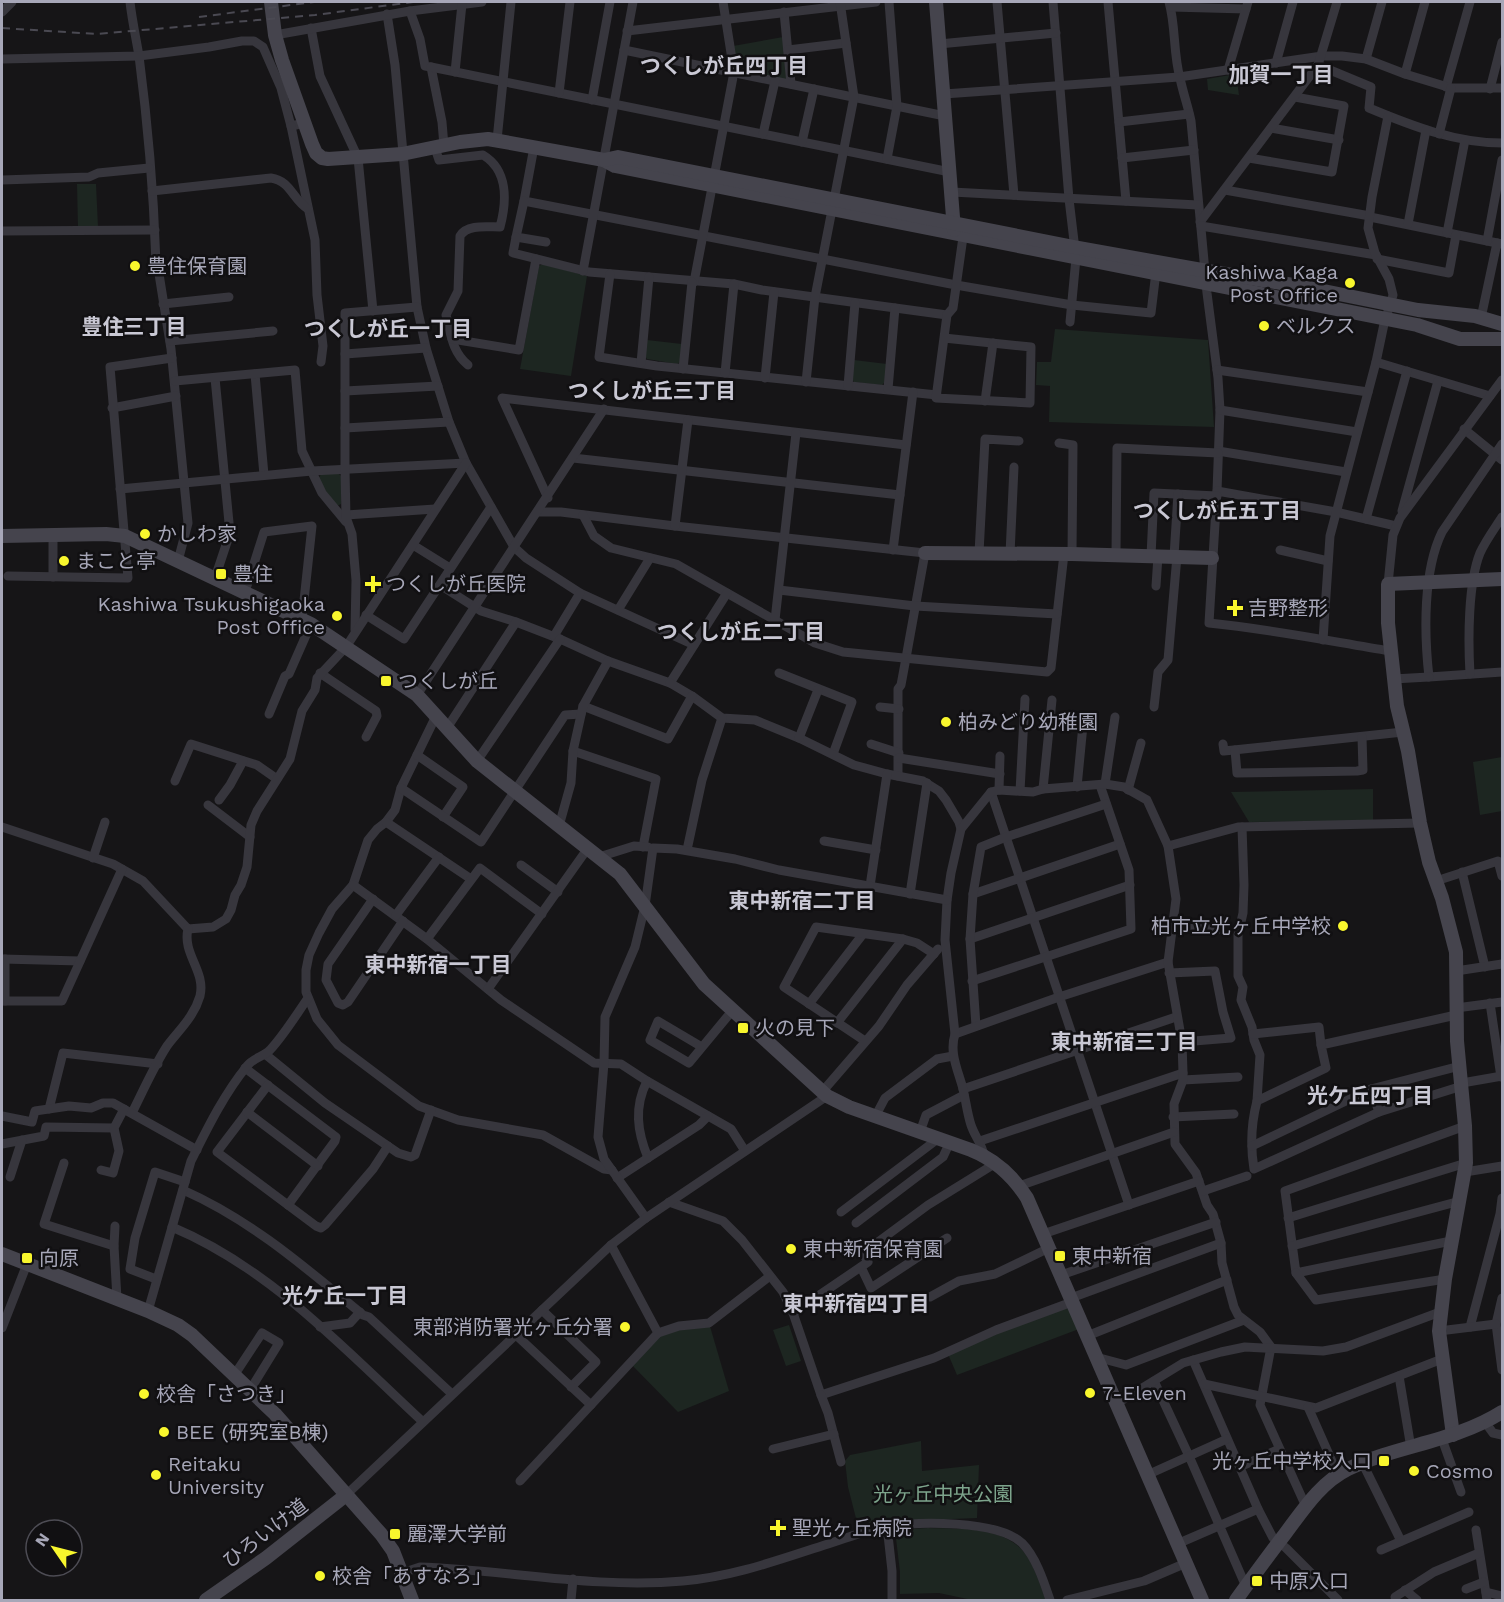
<svg xmlns="http://www.w3.org/2000/svg" width="1504" height="1602" font-family="'Work Sans','Noto Sans JP',sans-serif">
  <rect width="100%" height="100%" fill="#161517"/>
  <g fill="#1d2621">
    <path d="M783,37L788,77L785,80L751,73V60L736,61L733,46Z"/>
    <path d="M1236,74L1239,95L1208,90L1207,79Z"/>
    <path d="M77,184H96L98,227L78,228Z"/>
    <path d="M543,264L587,276L571,376L520,369L539,266Z"/>
    <path d="M1055,329L1208,340L1214,427L1049,422L1050,386L1036,385L1037,362H1051Z"/>
    <path d="M647,340L682,344L680,362L677,364L647,359L645,356Z"/>
    <path d="M854,360L887,364L885,382L882,385L854,382L852,379Z"/>
    <path d="M338,473L341,476V504L337,506L325,490L319,478L321,474Z"/>
    <path d="M1502,757V811L1480,815L1473,762Z"/>
    <path d="M1373,789V821L1249,822L1231,792Z"/>
    <path d="M1065,1308L1068,1309L1079,1329L957,1375L948,1354L997,1332Z"/>
    <path d="M709,1323L729,1391L678,1412L630,1363L658,1333Z"/>
    <path d="M789,1325L801,1361L786,1366L773,1330Z"/>
    <path d="M921,1441L922,1471L979,1465L977,1518L928,1520L859,1530L848,1487L845,1461L850,1455Z"/>
    <path d="M928,1528C957,1529 994,1526 1018,1546C1033,1559 1039,1583 1046,1600H972L939,1593L900,1594V1572L895,1530Z"/>
  </g>
  <g fill="none" stroke-linecap="round" stroke-linejoin="round">
    <g stroke="#37363d" stroke-width="9">
      <path d="M130,2C132,20 136,38 139,56C148,125 154,197 156,266L159,274L171,349L188,523L178,561"/>
      <path d="M997,2L1014,195"/>
      <path d="M1053,2L1069,199L1076,258L1070,322"/>
      <path d="M1108,2L1126,201"/>
      <path d="M1169,2C1176,27 1173,53 1180,78C1183,93 1188,106 1191,121L1207,293L1218,378L1220,410L1217,491L1209,623C1270,629 1329,641 1390,651"/>
      <path d="M1171,7L1246,9"/>
      <path d="M410,11L482,2"/>
      <path d="M2,12L12,2"/>
      <path d="M784,12L791,84"/>
      <path d="M387,14L395,65L417,307L426,348L449,422L466,463L514,547L526,558L580,593L694,645"/>
      <path d="M311,28L320,76L358,158L373,311"/>
      <path d="M627,31L876,2"/>
      <path d="M275,35L410,11L420,39L425,66L431,67L442,122L444,146"/>
      <path d="M939,44L1056,33"/>
      <path d="M624,50L945,116"/>
      <path d="M788,50L846,43"/>
      <path d="M2,59L139,56L209,47L242,41H254L263,47L281,88L291,126L305,123"/>
      <path d="M1366,59L1382,2"/>
      <path d="M1276,63L1293,2"/>
      <path d="M1318,65L1371,87L1369,108C1412,126 1456,143 1502,143"/>
      <path d="M431,67L950,172"/>
      <path d="M1228,70L1248,2"/>
      <path d="M455,72L462,4"/>
      <path d="M1405,74L1425,2"/>
      <path d="M1446,87L1470,2"/>
      <path d="M1490,89L1502,42"/>
      <path d="M559,93L570,2"/>
      <path d="M944,94L1179,77L1322,56H1342L1366,59L1405,74L1451,88H1502"/>
      <path d="M592,100L610,2"/>
      <path d="M1119,122L1189,114"/>
      <path d="M291,126L315,240L317,295L323,346L321,362"/>
      <path d="M1271,128L1339,140"/>
      <path d="M763,134L775,81"/>
      <path d="M1439,134L1451,88"/>
      <path d="M497,140L511,2"/>
      <path d="M802,142L814,89"/>
      <path d="M534,147L524,201L956,285L1072,305L1151,313L1156,272"/>
      <path d="M435,148L439,160L483,155C508,170 507,201 500,227C487,227 467,224 460,236L458,291L446,315C451,334 452,352 468,365"/>
      <path d="M1122,158L1194,150"/>
      <path d="M1249,158L1332,172L1344,106L1295,97"/>
      <path d="M887,159L897,106L889,2"/>
      <path d="M2,180L89,177L98,173L149,168"/>
      <path d="M1225,190L1370,216"/>
      <path d="M152,191L271,178C291,181 292,199 308,209"/>
      <path d="M952,192L1198,205"/>
      <path d="M524,201L516,237L546,242"/>
      <path d="M1370,217L1502,244"/>
      <path d="M1200,222L1318,65L1337,2"/>
      <path d="M1408,224L1426,130"/>
      <path d="M1201,226L1376,255"/>
      <path d="M2,231L155,230"/>
      <path d="M1447,233L1465,140"/>
      <path d="M516,237L513,253L589,272L734,284L762,290L947,315"/>
      <path d="M1487,241L1502,160"/>
      <path d="M1377,259L1449,273L1456,235"/>
      <path d="M583,271L633,2"/>
      <path d="M610,274L599,357L657,366L937,395"/>
      <path d="M694,282L734,72L723,2"/>
      <path d="M163,304L229,297"/>
      <path d="M1481,318L1497,243"/>
      <path d="M944,338L1031,347L1030,403L936,398L947,315L953,308L964,230"/>
      <path d="M452,339L519,350L536,259"/>
      <path d="M170,341L273,331"/>
      <path d="M345,354L426,348"/>
      <path d="M1376,362L1490,396"/>
      <path d="M641,363L649,277"/>
      <path d="M683,369L692,282"/>
      <path d="M1217,370L1368,392"/>
      <path d="M725,373L734,284"/>
      <path d="M255,374L264,475"/>
      <path d="M215,378L230,533L215,578"/>
      <path d="M765,378L774,292"/>
      <path d="M175,381L295,370L302,451L322,493L346,522"/>
      <path d="M806,382L815,297L854,97L840,2"/>
      <path d="M848,386L855,303"/>
      <path d="M888,389L895,308"/>
      <path d="M345,391L438,386"/>
      <path d="M985,401L993,343"/>
      <path d="M112,408L176,396"/>
      <path d="M1220,410L1357,432"/>
      <path d="M345,428L449,422"/>
      <path d="M1464,429L1502,460"/>
      <path d="M1059,443L1073,445L1072,554"/>
      <path d="M1502,444L1442,532C1423,571 1424,633 1429,677L1502,672"/>
      <path d="M1218,451L1346,472"/>
      <path d="M573,458L900,495"/>
      <path d="M120,489L312,471L466,463"/>
      <path d="M1217,491L1336,512L1396,526"/>
      <path d="M548,498L502,398L906,445"/>
      <path d="M1402,511L1438,381"/>
      <path d="M538,512H561L675,526L925,553L906,658L901,685L898,689V776"/>
      <path d="M346,515L435,509"/>
      <path d="M583,515L594,536L611,548L676,564L815,643L843,652L1047,672L1051,668L1064,554"/>
      <path d="M1366,519L1407,371"/>
      <path d="M675,526L688,420"/>
      <path d="M53,535V577"/>
      <path d="M413,545L450,568"/>
      <path d="M893,550L913,392"/>
      <path d="M1280,550L1328,561"/>
      <path d="M979,553L985,439L1019,441"/>
      <path d="M1010,554L1014,467"/>
      <path d="M1116,554L1117,448L1218,453"/>
      <path d="M1151,556L1154,493L1217,496"/>
      <path d="M1174,556L1178,494"/>
      <path d="M8,576L128,578L110,367L172,358"/>
      <path d="M1388,584L1393,535L1400,518L1502,380"/>
      <path d="M440,585L481,611L516,622L560,639L608,661L670,683L727,593"/>
      <path d="M1156,586L1158,556"/>
      <path d="M779,590L915,606L1057,614"/>
      <path d="M245,592L264,532L312,526L302,619"/>
      <path d="M618,610L650,558"/>
      <path d="M366,615L404,639L491,507"/>
      <path d="M775,620L796,433"/>
      <path d="M355,630L356,580L352,534L346,517L345,469V313L417,307"/>
      <path d="M554,636L580,593"/>
      <path d="M1323,640L1330,536L1376,362L1384,324L1393,295L1389,279L1375,253L1368,228L1372,197L1388,116"/>
      <path d="M320,673L376,711L377,716L366,737"/>
      <path d="M779,673L852,702L833,754"/>
      <path d="M1470,674C1468,640 1468,583 1480,553C1486,540 1495,528 1502,517"/>
      <path d="M1393,679L1429,677"/>
      <path d="M670,683L692,696L722,718L755,720L799,738L854,765L887,774L923,781L939,791L946,800L959,822L961,829"/>
      <path d="M417,695L604,409"/>
      <path d="M583,706L668,739L692,696"/>
      <path d="M880,707L899,709"/>
      <path d="M1154,707L1158,672L1168,660L1177,556"/>
      <path d="M269,714L285,676L289,674L311,624"/>
      <path d="M436,716L401,788L395,810L386,822L377,829L368,840L353,885L332,909L319,933L309,955L306,970V992L317,1019L338,1045L419,1106L458,1120L543,1135L604,1169L612,1170"/>
      <path d="M447,728L516,622"/>
      <path d="M799,738L818,690"/>
      <path d="M871,744L899,753"/>
      <path d="M1223,744L1224,751L1403,732"/>
      <path d="M1235,750L1237,773L1357,771L1363,770L1362,737"/>
      <path d="M573,751L656,779L643,847"/>
      <path d="M417,755L463,787L443,817"/>
      <path d="M899,758L1000,774"/>
      <path d="M477,761L560,639"/>
      <path d="M175,781L191,744L257,765L277,779"/>
      <path d="M1105,784L1115,717"/>
      <path d="M1077,787L1083,725"/>
      <path d="M401,788L481,842L565,715L581,714"/>
      <path d="M1043,789L1052,700"/>
      <path d="M999,790L1000,756"/>
      <path d="M1128,790L1141,743"/>
      <path d="M1020,791L1025,699"/>
      <path d="M991,792L1129,1205"/>
      <path d="M219,800L230,785L243,761"/>
      <path d="M208,805L250,837"/>
      <path d="M386,822L471,879"/>
      <path d="M559,826L571,783L573,751L583,706L608,661"/>
      <path d="M2,827L113,864L143,881L188,929L213,927L226,919L231,910L235,895L241,885L247,867L251,825L257,811L290,759L302,711L315,690L317,678L346,647L466,463"/>
      <path d="M1242,827L1244,885L1243,913L1238,935V976L1243,987L1241,1000L1252,1027L1254,1040L1260,1055L1257,1101L1326,1068L1321,1045L1456,1015"/>
      <path d="M824,841L876,850"/>
      <path d="M1168,846L1238,827L1420,823"/>
      <path d="M687,850L702,780L722,718"/>
      <path d="M599,857L634,846L648,847"/>
      <path d="M93,858L105,822"/>
      <path d="M521,865L558,892"/>
      <path d="M1462,872L1485,967"/>
      <path d="M1436,881L1498,861L1502,876"/>
      <path d="M353,885L427,939L501,1000L594,1063L621,1064L647,1081L731,1129L745,1151"/>
      <path d="M870,886L887,774"/>
      <path d="M910,894L927,783"/>
      <path d="M973,894L1120,844"/>
      <path d="M373,899L328,964L326,980L338,1003L343,1005L348,1002L403,921"/>
      <path d="M396,915L439,857"/>
      <path d="M1173,928L1219,929"/>
      <path d="M427,939L480,868L542,914"/>
      <path d="M970,939L1130,885"/>
      <path d="M2,959L80,961"/>
      <path d="M1456,971L1502,964"/>
      <path d="M1169,973L1215,971L1223,1012L1231,1038L1182,1042"/>
      <path d="M972,981L1131,929L1129,870L1100,785"/>
      <path d="M488,989L588,848"/>
      <path d="M2,1001H62L122,869"/>
      <path d="M5,1001V959"/>
      <path d="M1490,1003L1501,1077"/>
      <path d="M809,1004L863,934"/>
      <path d="M1456,1008L1502,1002"/>
      <path d="M837,1023L903,939"/>
      <path d="M976,1026L970,939L973,894L981,847L1006,837L1106,804"/>
      <path d="M955,1034L1059,997L1168,962"/>
      <path d="M1253,1034L1319,1027L1321,1045"/>
      <path d="M865,1041L784,987L816,927L903,939L917,943L934,954"/>
      <path d="M702,1047L658,1021L650,1040L689,1063L732,1011"/>
      <path d="M265,1054L325,1103L398,1153L411,1157L415,1155L431,1110"/>
      <path d="M245,1068L336,1137L335,1141L288,1205"/>
      <path d="M1183,1080L1238,1077"/>
      <path d="M647,1081C634,1107 637,1131 648,1158"/>
      <path d="M1462,1083L1502,1076"/>
      <path d="M268,1085L217,1152L316,1226L321,1228L325,1225L373,1169L388,1146"/>
      <path d="M963,1089L1176,1017"/>
      <path d="M1371,1089L1379,1112"/>
      <path d="M822,1092L879,1026L907,985L938,949"/>
      <path d="M1257,1101C1251,1124 1250,1145 1254,1169L1379,1112L1462,1086"/>
      <path d="M49,1109L63,1053L158,1064"/>
      <path d="M247,1112L318,1166"/>
      <path d="M132,1113C143,1091 154,1066 167,1046C179,1030 194,1017 200,996C206,971 182,954 188,929"/>
      <path d="M2,1116L32,1122L35,1111L69,1106L91,1108L103,1103H113L197,1150"/>
      <path d="M875,1117L885,1098L937,1059L953,1056"/>
      <path d="M1173,1117L1234,1114"/>
      <path d="M920,1132L926,1115L964,1095"/>
      <path d="M980,1141L1183,1073"/>
      <path d="M2,1144L44,1136L46,1127L114,1128"/>
      <path d="M1252,1146L1371,1089L1460,1066"/>
      <path d="M984,1155C981,1142 975,1137 971,1125C967,1113 966,1101 963,1089C958,1070 949,1053 955,1034L945,940L947,900L951,873L961,829L991,792L999,790L1033,792L1043,789L1105,784L1124,787L1147,800L1168,846L1176,899L1168,962L1182,1042L1183,1073V1080L1174,1104L1175,1144L1196,1173L1207,1205L1213,1214L1221,1243L1222,1263L1234,1307L1238,1315L1260,1332L1271,1347L1260,1405L1303,1500L1307,1504"/>
      <path d="M64,1163L44,1224L114,1246"/>
      <path d="M101,1170L113,1173L119,1151L114,1128L124,1109"/>
      <path d="M1465,1172L1502,1166"/>
      <path d="M10,1177L22,1140"/>
      <path d="M617,1178L699,1125L708,1116"/>
      <path d="M1019,1186L1174,1132"/>
      <path d="M183,1190C251,1220 306,1268 363,1315L369,1317L452,1394"/>
      <path d="M1203,1191L1247,1176"/>
      <path d="M669,1202L723,1221L742,1240L783,1292L793,1313L821,1395L934,1358L996,1330L1072,1302"/>
      <path d="M841,1212L939,1138"/>
      <path d="M646,1218L604,1159L598,1137L604,1063L605,1017L635,947L645,906L653,848L677,849L735,859L779,870L947,900"/>
      <path d="M1288,1218L1466,1163"/>
      <path d="M856,1223L943,1157L950,1142"/>
      <path d="M115,1226L114,1246L117,1299"/>
      <path d="M172,1227C272,1269 345,1350 423,1422"/>
      <path d="M1043,1234L1199,1181"/>
      <path d="M1451,1241L1296,1273L1285,1191L1465,1126"/>
      <path d="M611,1245L658,1333"/>
      <path d="M1292,1246L1460,1201"/>
      <path d="M861,1267L871,1288L947,1238"/>
      <path d="M1296,1273L1316,1300L1445,1279"/>
      <path d="M1061,1275L1216,1222"/>
      <path d="M156,1279L130,1269L135,1238L155,1172L185,1182"/>
      <path d="M930,1297L959,1281L995,1274L1049,1248"/>
      <path d="M1071,1298L1221,1243"/>
      <path d="M1502,1298L1496,1324L1502,1370"/>
      <path d="M542,1310L596,1362L571,1387"/>
      <path d="M148,1311L191,1161C207,1129 224,1094 247,1066C253,1058 263,1057 270,1050C284,1035 296,1015 308,998"/>
      <path d="M793,1313L868,1262L863,1253L928,1205L996,1163"/>
      <path d="M320,1327L350,1323L360,1312"/>
      <path d="M1470,1327L1500,1214L1502,1198"/>
      <path d="M2,1328L27,1264"/>
      <path d="M1439,1331L1496,1324"/>
      <path d="M516,1335L591,1405"/>
      <path d="M1087,1336L1227,1280"/>
      <path d="M1096,1357L1126,1365L1244,1320"/>
      <path d="M1193,1360L1258,1509L1273,1538L1286,1548L1338,1600"/>
      <path d="M235,1374L262,1333L279,1343L250,1390"/>
      <path d="M1399,1376L1411,1448"/>
      <path d="M1154,1381L1189,1456L1244,1582L1247,1585"/>
      <path d="M1204,1384L1316,1408L1442,1359"/>
      <path d="M821,1395L828,1413L841,1462"/>
      <path d="M1116,1404L1183,1363L1221,1352L1245,1347L1323,1351L1346,1347L1440,1312"/>
      <path d="M1308,1407L1335,1468L1340,1474"/>
      <path d="M1485,1422L1493,1433L1502,1435"/>
      <path d="M1442,1439L1461,1492"/>
      <path d="M773,1449L834,1434"/>
      <path d="M1363,1464L1401,1541"/>
      <path d="M1240,1467L1279,1449"/>
      <path d="M1147,1475L1227,1439"/>
      <path d="M520,1481L658,1333L679,1326L709,1323L770,1276"/>
      <path d="M346,1495L611,1245L646,1218L827,1096"/>
      <path d="M887,1526L892,1571V1600"/>
      <path d="M1476,1530L1487,1600"/>
      <path d="M1177,1544L1258,1509"/>
      <path d="M1381,1550L1469,1512"/>
      <path d="M402,1573L420,1567C507,1570 595,1589 683,1581C733,1577 781,1559 828,1544C847,1538 866,1530 885,1527C918,1521 997,1520 1022,1543C1036,1557 1044,1582 1050,1600"/>
      <path d="M1466,1589L1484,1582"/>
      <path d="M1405,1590L1417,1600"/>
      <path d="M1486,1592L1502,1596"/>
      <path d="M1395,1597L1434,1572L1479,1553"/>
      <path d="M571,1600L573,1579"/>
      <path d="M1067,1600L1144,1581L1186,1563"/>
    </g>
    <g stroke="#45444d" stroke-width="14">
      <path d="M271,2L275,35L282,60L312,144L316,153L322,158L328,159L402,154L460,142L488,139L604,160L615,166L1417,325L1460,339H1502"/>
      <path d="M936,2L954,230"/>
      <path d="M604,160L618,157L1074,247L1196,269L1299,286L1418,310L1475,316L1502,324"/>
      <path d="M2,536L106,534L125,536L311,624L417,695L477,761L620,874L704,984L827,1096L849,1107L971,1150C996,1160 1013,1176 1027,1198L1202,1600"/>
      <path d="M925,553L1072,554L1212,558"/>
      <path d="M2,1254L148,1311L178,1325L192,1335L275,1414L381,1534L393,1551L412,1600"/>
      <path d="M1453,1435L1439,1331L1445,1279L1466,1163L1465,1126L1457,1041L1456,952L1442,898L1429,862L1420,823L1408,751L1397,706L1388,623V584L1502,579"/>
      <path d="M206,1600L266,1558L346,1495"/>
      <path d="M1236,1600C1252,1578 1268,1556 1285,1534C1303,1510 1320,1483 1348,1469C1397,1445 1455,1442 1502,1412"/>
    </g>
    <g stroke="#4a4952" stroke-width="2" stroke-dasharray="8 6" stroke-linecap="butt">
      <path d="M199,17L314,2"/>
      <path d="M2,28L97,34L315,15L413,2"/>
    </g>
  </g>
  <g fill="#f8f62d" stroke="#111012" stroke-width="2">
    <circle cx="135" cy="266" r="6"/>
    <circle cx="1350" cy="283" r="6"/>
    <circle cx="1264" cy="326" r="6"/>
    <circle cx="145" cy="534" r="6"/>
    <circle cx="64" cy="561" r="6"/>
    <rect x="215" y="568" width="12" height="12" rx="3"/>
    <path d="M370 575h6v6h6v6h-6v6h-6v-6h-6v-6h6z"/>
    <path d="M1232 599h6v6h6v6h-6v6h-6v-6h-6v-6h6z"/>
    <circle cx="337" cy="616" r="6"/>
    <rect x="380" y="675" width="12" height="12" rx="3"/>
    <circle cx="946" cy="722" r="6"/>
    <circle cx="1343" cy="926" r="6"/>
    <rect x="737" y="1022" width="12" height="12" rx="3"/>
    <circle cx="791" cy="1249" r="6"/>
    <rect x="1054" y="1250" width="12" height="12" rx="3"/>
    <rect x="21" y="1252" width="12" height="12" rx="3"/>
    <circle cx="625" cy="1327" r="6"/>
    <circle cx="1090" cy="1393" r="6"/>
    <circle cx="144" cy="1394" r="6"/>
    <circle cx="164" cy="1432" r="6"/>
    <rect x="1378" y="1455" width="12" height="12" rx="3"/>
    <circle cx="1414" cy="1471" r="6"/>
    <circle cx="156" cy="1475" r="6"/>
    <path d="M775 1519h6v6h6v6h-6v6h-6v-6h-6v-6h6z"/>
    <rect x="389" y="1528" width="12" height="12" rx="3"/>
    <circle cx="320" cy="1576" r="6"/>
    <rect x="1251" y="1575" width="12" height="12" rx="3"/>
  </g>
  <g text-anchor="middle" dominant-baseline="central" stroke-width="5" stroke-linejoin="round" paint-order="stroke">
    <g font-size="20" fill="#a7a7b8" stroke="#111012" text-anchor="start">
      <text x="147" y="266">豊住保育園</text>
      <text x="1338" y="272" text-anchor="end">Kashiwa Kaga<tspan x="1338" dy="23">Post Office</tspan></text>
      <text x="1276" y="326">ベルクス</text>
      <text x="157" y="534">かしわ家</text>
      <text x="76" y="561">まこと亭</text>
      <text x="233" y="574">豊住</text>
      <text x="386" y="584">つくしが丘医院</text>
      <text x="325" y="604" text-anchor="end">Kashiwa Tsukushigaoka<tspan x="325" dy="23">Post Office</tspan></text>
      <text x="1248" y="608">吉野整形</text>
      <text x="398" y="681">つくしが丘</text>
      <text x="958" y="722">柏みどり幼稚園</text>
      <text x="1331" y="926" text-anchor="end">柏市立光ヶ丘中学校</text>
      <text x="755" y="1028">火の見下</text>
      <text x="803" y="1249">東中新宿保育園</text>
      <text x="1072" y="1256">東中新宿</text>
      <text x="39" y="1258">向原</text>
      <text x="613" y="1327" text-anchor="end">東部消防署光ヶ丘分署</text>
      <text x="1102" y="1393">7-Eleven</text>
      <text x="156" y="1394">校舎「さつき」</text>
      <text x="176" y="1432">BEE (研究室B棟)</text>
      <text x="1372" y="1461" text-anchor="end">光ヶ丘中学校入口</text>
      <text x="168" y="1464">Reitaku<tspan x="168" dy="23">University</tspan></text>
      <text x="1426" y="1471">Cosmo</text>
      <text x="792" y="1528">聖光ヶ丘病院</text>
      <text x="407" y="1534">麗澤大学前</text>
      <text x="332" y="1576">校舎「あすなろ」</text>
      <text x="1269" y="1581">中原入口</text>
    </g>
    <g font-size="20" fill="#7da48c" stroke="#111012">
      <text x="943" y="1494">光ヶ丘中央公園</text>
    </g>
    <g font-size="20" fill="#a7a7b8" stroke="#111012">
      <text transform="translate(265 1533) rotate(-37)">ひろいけ道</text>
    </g>
    <g font-size="21" font-weight="bold" fill="#c9c8d4" stroke="#111012">
      <text x="724" y="65">つくしが丘四丁目</text>
      <text x="1281" y="74">加賀一丁目</text>
      <text x="134" y="326">豊住三丁目</text>
      <text x="388" y="328">つくしが丘一丁目</text>
      <text x="652" y="390">つくしが丘三丁目</text>
      <text x="1217" y="510">つくしが丘五丁目</text>
      <text x="741" y="631">つくしが丘二丁目</text>
      <text x="802" y="900">東中新宿二丁目</text>
      <text x="438" y="964">東中新宿一丁目</text>
      <text x="1124" y="1041">東中新宿三丁目</text>
      <text x="1370" y="1095">光ケ丘四丁目</text>
      <text x="345" y="1295">光ケ丘一丁目</text>
      <text x="856" y="1303">東中新宿四丁目</text>
    </g>
  </g>
  <rect width="1504" height="1602" fill="none" stroke="#a7a7b8" stroke-width="6"/>
  <g transform="translate(54 1548) rotate(305)"><circle r="28" fill="#111012" stroke="#4d4c54" stroke-width="1.5"/>
  <path d="M0-4.5L10 22L0 15L-10 22Z" fill="#f8f62d"/>
  <text y="-9" font-size="16" font-weight="bold" text-anchor="middle" fill="#a7a7b8">N</text>
  </g>
</svg>
